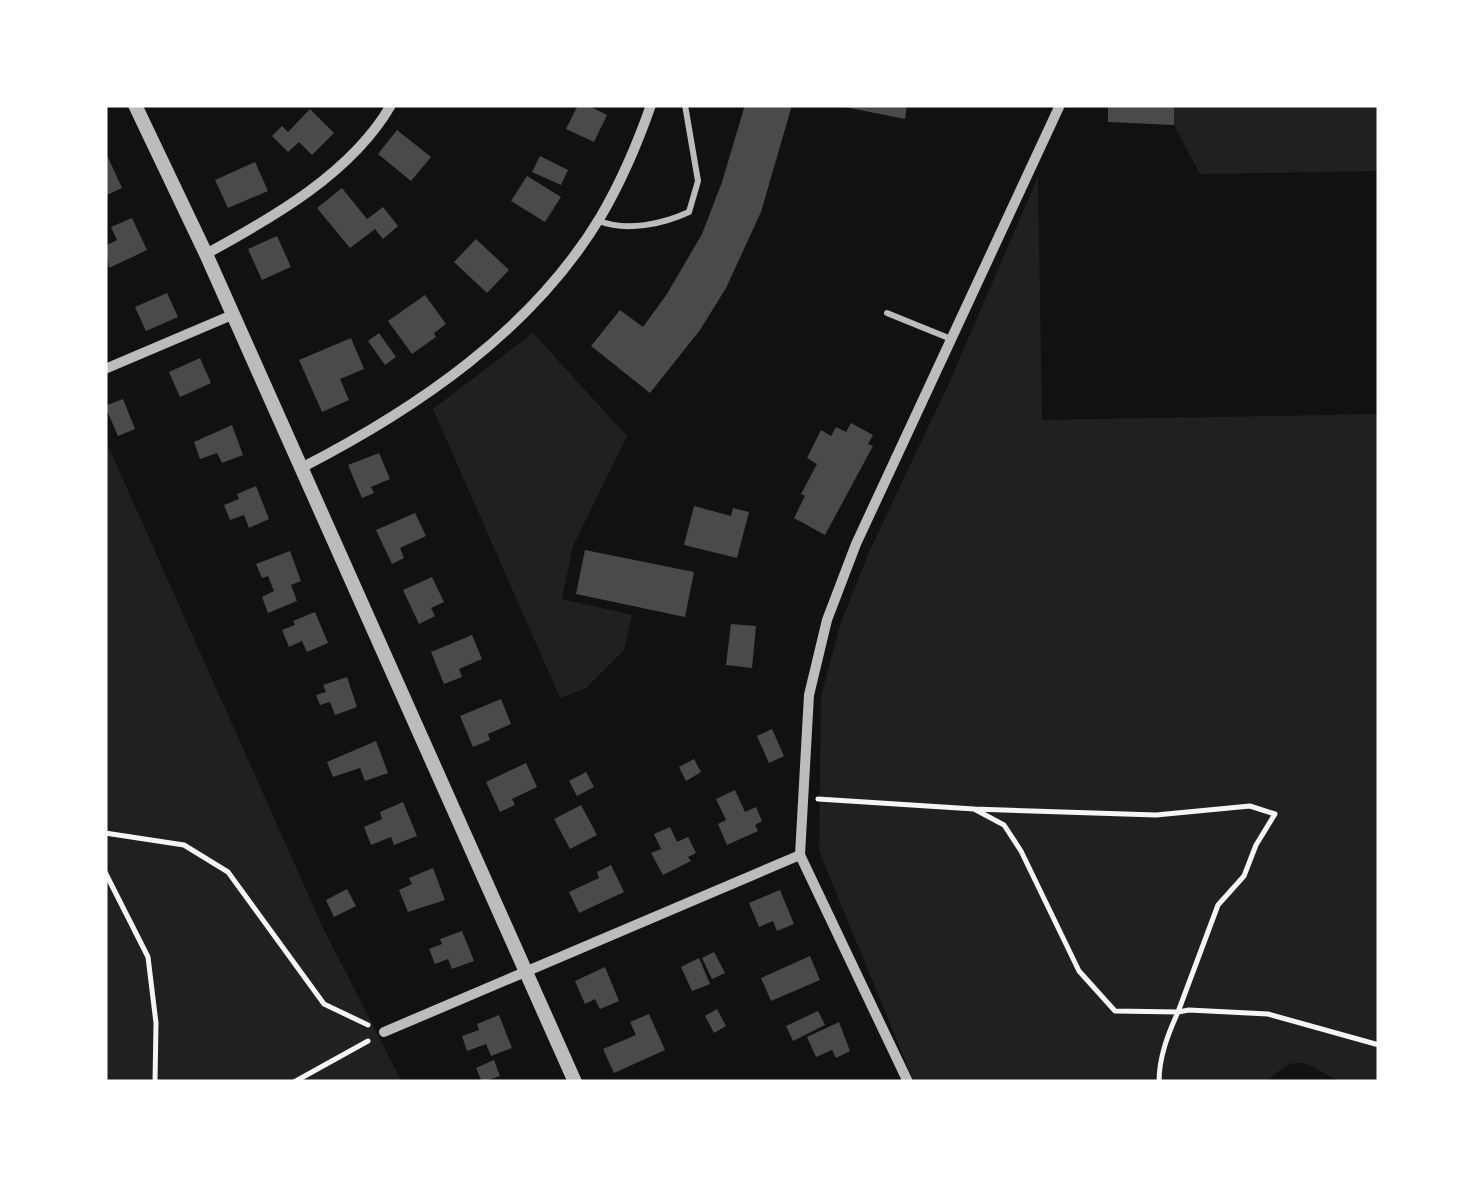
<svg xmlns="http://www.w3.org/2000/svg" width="1484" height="1187" font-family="Figtree,sans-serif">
  <rect width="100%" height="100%" fill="#111"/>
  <g fill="#202020">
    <path d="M1174,105H1379V171L1200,174L1174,125Z"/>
    <path d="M1038,177L1042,420L1379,414V1082C1369,1082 1356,1084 1346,1082C1313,1076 1305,1042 1267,1082H914L819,851L821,697L840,625L869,552L949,383Z"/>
    <path d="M533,333L627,436L573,546L562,599L632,615L624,650L586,688L560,698L433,409Z"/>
    <path d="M105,439L324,930L402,1082H105Z"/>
  </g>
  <g fill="#4a4a4a">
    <path d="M578,105H587L607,115L594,142L566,129Z"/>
    <path d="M745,105H792L761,212L726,288L700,330L650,393L591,346L620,310L643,327L667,294L702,234L722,182Z"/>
    <path d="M835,105H907L905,119Z"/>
    <path d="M1108,105H1174V125L1108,122Z"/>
    <path d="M310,109L334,133L312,155L299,142L288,152L272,136L282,126L288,132Z"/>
    <path d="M397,130L431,157L411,181L378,154Z"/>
    <path d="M105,151L122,188L105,196Z"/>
    <path d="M540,156L568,170L561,185L532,172Z"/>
    <path d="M255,162L268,191L228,208L215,180Z"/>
    <path d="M527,176L561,197L545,222L511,201Z"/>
    <path d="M342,188L367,219L383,207L398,226L383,239L375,229L350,248L317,208Z"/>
    <path d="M132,218L147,250L109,268L105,246L117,240L111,227Z"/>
    <path d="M277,236L291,267L262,280L248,249Z"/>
    <path d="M476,239L509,270L487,293L454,262Z"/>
    <path d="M167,293L178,317L146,331L135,307Z"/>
    <path d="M425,295L446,324L434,333L436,337L412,354L388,321Z"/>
    <path d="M379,333L396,357L385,365L368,341Z"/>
    <path d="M351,338L364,369L340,379L349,400L322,412L299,360Z"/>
    <path d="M200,358L211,383L180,397L169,372Z"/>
    <path d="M123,399L135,429L118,436L105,406Z"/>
    <path d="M851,423L873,435L868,444L873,446L825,535L794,518L805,496L801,494L817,464L807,458L821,430L831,436L836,427L846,432Z"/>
    <path d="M232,425L243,455L222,463L217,453L200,459L194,442Z"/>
    <path d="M379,453L390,479L371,487L374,493L362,498L348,465Z"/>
    <path d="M256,486L269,519L249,528L244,515L230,520L224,505L239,499L237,494Z"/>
    <path d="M694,506L731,516L733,508L749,512L737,558L684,545Z"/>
    <path d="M415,513L426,536L400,548L404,558L392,564L376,530Z"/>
    <path d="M585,550L694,572L685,617L576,594Z"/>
    <path d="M290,551L301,581L291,585L297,601L268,613L262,597L274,591L268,576L262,578L256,564Z"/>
    <path d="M432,577L444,602L431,608L435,616L419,624L403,590Z"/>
    <path d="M315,612L328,643L307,652L302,641L289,647L282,630L295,625L293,621Z"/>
    <path d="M731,624L756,626L752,668L726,665Z"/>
    <path d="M472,635L482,659L459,669L462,677L444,684L431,652Z"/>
    <path d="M347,677L357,707L335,715L330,702L320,705L316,695L326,692L323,685Z"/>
    <path d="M501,699L511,724L488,734L490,740L473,747L460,716Z"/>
    <path d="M772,729L784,756L769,763L757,736Z"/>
    <path d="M376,741L388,773L365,781L360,768L333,777L327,762Z"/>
    <path d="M694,759L701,772L686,781L679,767Z"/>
    <path d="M526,763L537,787L512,799L515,805L500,812L486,782Z"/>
    <path d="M586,772L594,787L577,796L569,781Z"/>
    <path d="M735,790L745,812L756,807L762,821L755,825L758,831L727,845L718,824L726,820L716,799Z"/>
    <path d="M403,802L417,836L394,845L391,837L371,845L364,827L382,819L380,812Z"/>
    <path d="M581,805L597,835L570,849L554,819Z"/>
    <path d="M670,827L677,842L688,837L696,853L688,857L691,861L663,875L651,853L661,849L654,834Z"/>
    <path d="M611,865L624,892L579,913L569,892L599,878L597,872Z"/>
    <path d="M433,868L445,900L408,912L399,890L412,884L409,878Z"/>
    <path d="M347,889L356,906L334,917L326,900Z"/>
    <path d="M780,890L794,924L777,931L773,921L759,927L749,903Z"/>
    <path d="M462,931L474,961L452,969L448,959L435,964L429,949L442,944L440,939Z"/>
    <path d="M714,952L725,973L712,979L702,958Z"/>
    <path d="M810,956L820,980L771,1001L761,978Z"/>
    <path d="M699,958L710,984L692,991L681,967Z"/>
    <path d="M605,967L619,1001L600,1009L595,999L585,1004L575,981Z"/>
    <path d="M717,1009L726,1026L714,1033L705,1016Z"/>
    <path d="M818,1011L825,1025L793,1041L786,1026Z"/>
    <path d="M649,1014L665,1050L614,1073L603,1049L636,1035L630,1022Z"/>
    <path d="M499,1015L512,1048L491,1056L486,1044L467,1051L462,1036L479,1030L477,1024Z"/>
    <path d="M839,1022L850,1051L836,1058L832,1050L816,1057L807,1037Z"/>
    <path d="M494,1060L500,1076L482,1082L476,1068Z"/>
  </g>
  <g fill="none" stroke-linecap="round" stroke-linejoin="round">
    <g stroke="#f5f5f5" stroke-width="5">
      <path d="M818,799L974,809L1004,825L1021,851L1079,971L1115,1011L1178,1012L1218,905L1244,876L1256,845L1275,814L1250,806L1156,815L974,809"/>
      <path d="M105,833L184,845L228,872L324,1004L368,1025"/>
      <path d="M105,872L148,957L156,1023L155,1082"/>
      <path d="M294,1082L368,1041"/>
      <path d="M1159,1082C1159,1057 1168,1034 1178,1012L1189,1010L1268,1014L1379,1045"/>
    </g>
    <g stroke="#bcbcbc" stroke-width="6">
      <path d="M599,221C627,232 663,224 689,212L698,181L685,105"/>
      <path d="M887,313L951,339"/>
    </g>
    <g stroke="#bcbcbc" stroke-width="10">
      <path d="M206,254C272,218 352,173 391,105"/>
      <path d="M105,369L232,315"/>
      <path d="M301,468C416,409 533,330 601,216C621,182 638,142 651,105"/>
      <path d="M384,1032L800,855"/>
      <path d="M908,1082L800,855L809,695L827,620L856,544L1060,105"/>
    </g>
    <path stroke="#bcbcbc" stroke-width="14" d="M135,105L206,254L575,1082"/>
  </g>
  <rect width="1484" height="1187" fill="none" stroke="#ffffff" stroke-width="215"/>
</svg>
